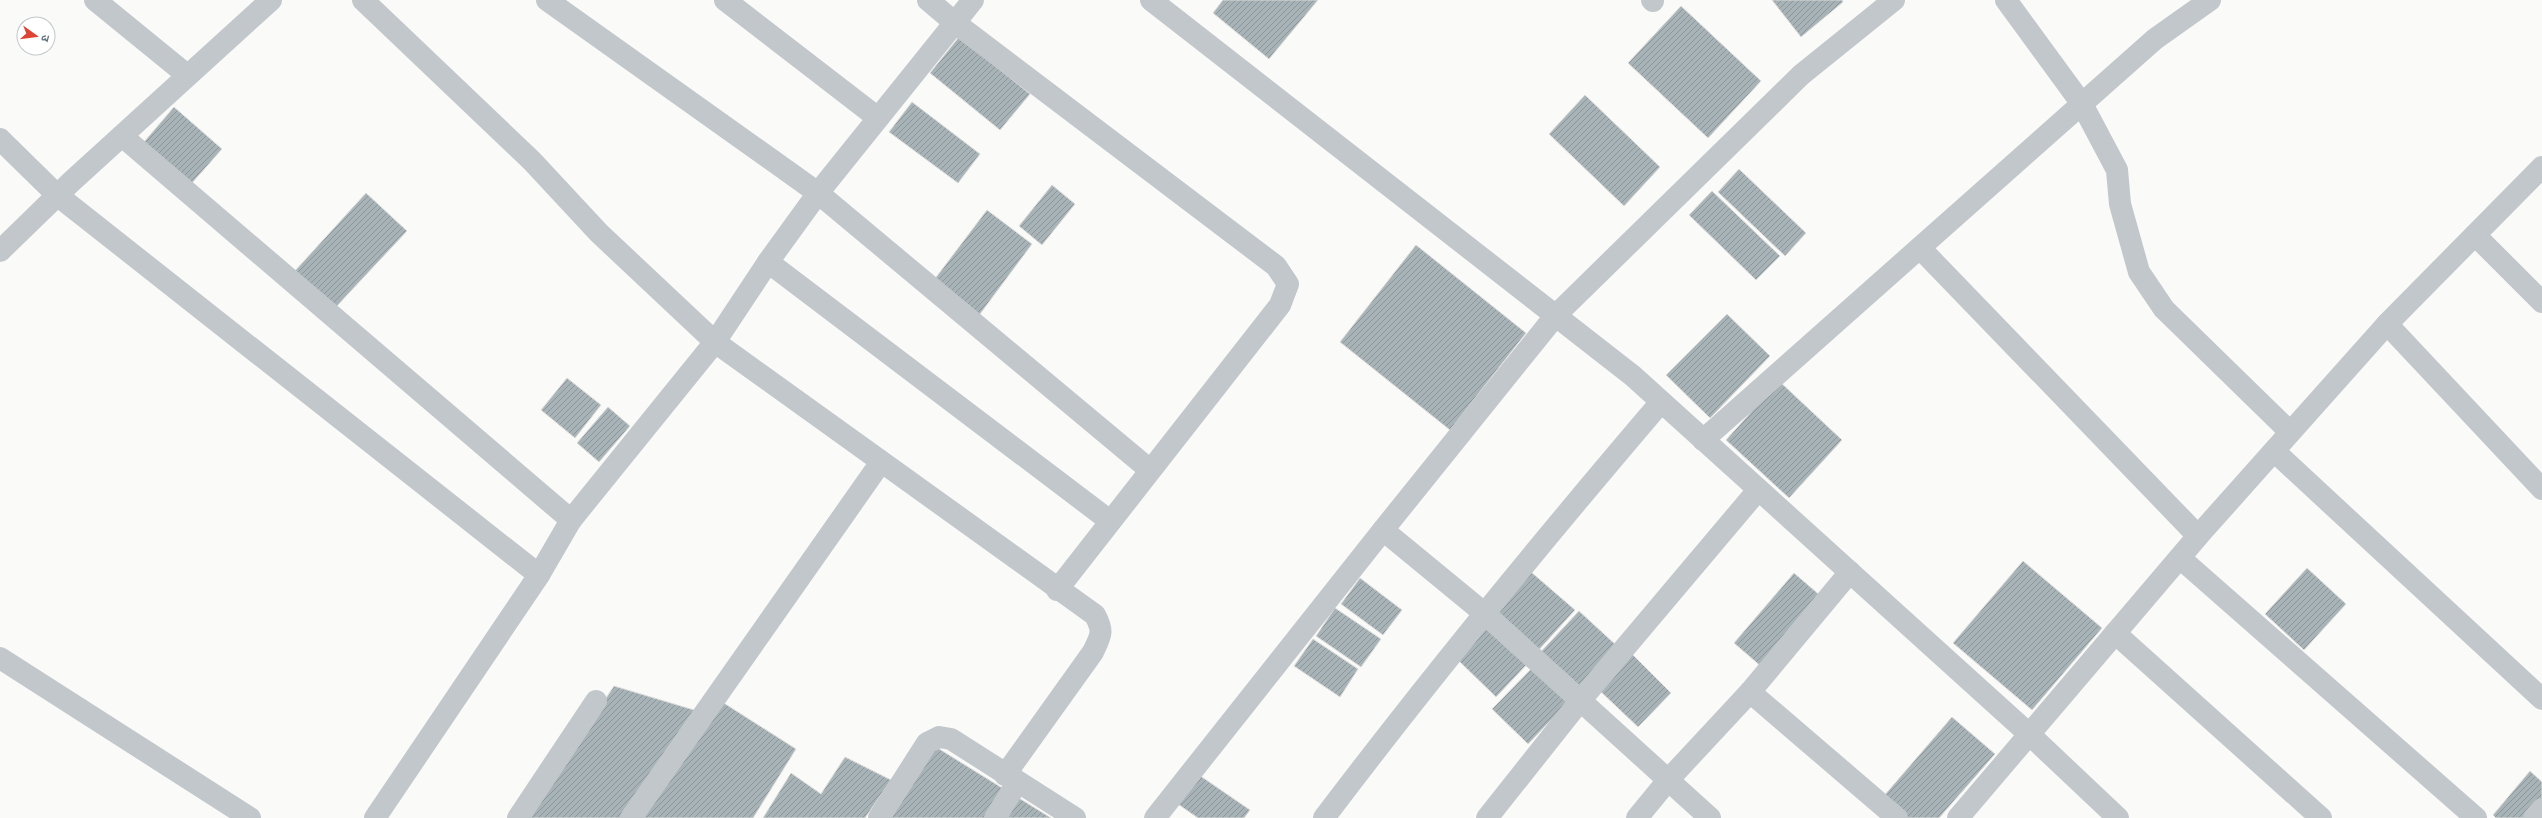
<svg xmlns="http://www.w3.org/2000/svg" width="2542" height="818" font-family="'Fira Sans','Noto Sans Devanagari',sans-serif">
  <defs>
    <pattern id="building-hatch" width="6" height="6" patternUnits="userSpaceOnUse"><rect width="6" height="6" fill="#a8b3b7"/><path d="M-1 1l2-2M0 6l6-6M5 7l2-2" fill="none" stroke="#8c969a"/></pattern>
  </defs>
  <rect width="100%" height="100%" fill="#fafaf8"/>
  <g fill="url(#building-hatch)" stroke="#dcdcda">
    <path d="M1223,0H1318L1269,59L1213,13Z"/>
    <path d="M1772,0H1842L1843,2L1801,37Z"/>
    <path d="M1681,6L1761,81L1708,138L1628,63Z"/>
    <path d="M959,37L1030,94L1000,130L930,73Z"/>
    <path d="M1585,95L1660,167L1624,206L1549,134Z"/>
    <path d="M912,102L980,154L958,183L889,132Z"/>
    <path d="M174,107L222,149L191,184L144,142Z"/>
    <path d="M1739,169L1806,233L1785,256L1718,192Z"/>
    <path d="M1052,185L1075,204L1042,245L1019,226Z"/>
    <path d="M1712,191L1780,256L1756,280L1689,215Z"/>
    <path d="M366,193L407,231L333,310L293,273Z"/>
    <path d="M987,210L1032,244L977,318L931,284Z"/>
    <path d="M1416,245L1526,333L1450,430L1340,342Z"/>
    <path d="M1727,314L1770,356L1710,418L1666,375Z"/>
    <path d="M567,378L601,405L575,438L541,410Z"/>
    <path d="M1779,381L1842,440L1789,498L1726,440Z"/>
    <path d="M608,407L630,426L599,462L577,443Z"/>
    <path d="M2023,561L2102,628L2032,710L1953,643Z"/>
    <path d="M2307,568L2346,604L2304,650L2265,614Z"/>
    <path d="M1531,572L1575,610L1535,654L1492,616Z"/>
    <path d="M1794,573L1823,598L1763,668L1734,643Z"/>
    <path d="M1360,578L1402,610L1383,635L1341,604Z"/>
    <path d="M1335,608L1381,639L1361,667L1316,636Z"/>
    <path d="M1579,611L1617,646L1575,693L1536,657Z"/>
    <path d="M1493,621L1532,659L1496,697L1457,659Z"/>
    <path d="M1313,639L1358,669L1340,697L1294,666Z"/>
    <path d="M1632,654L1671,693L1638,727L1598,689Z"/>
    <path d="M1536,664L1572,698L1528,744L1492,709Z"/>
    <path d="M614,686L694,710L621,818H527Z"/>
    <path d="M719,700L796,749L753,818H640Z"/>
    <path d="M1952,717L1995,754L1939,818H1908L1883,797Z"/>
    <path d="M936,747L1007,791L990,818H888Z"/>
    <path d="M845,757L891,780L865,818H763L791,773L821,794Z"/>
    <path d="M2530,771L2542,782V805L2531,818H2496L2493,815Z"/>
    <path d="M1196,773L1250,810L1244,818H1198L1175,802Z"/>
    <path d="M1014,795L1051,818H1000Z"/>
  </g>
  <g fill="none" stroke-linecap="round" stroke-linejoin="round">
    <g stroke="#c1c7ca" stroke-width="22">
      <path d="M95,0L187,75"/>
      <path d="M363,0L532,161L599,233L715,342L1095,615C1104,632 1101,635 1093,652L1005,775"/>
      <path d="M547,0L818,193L1150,470"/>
      <path d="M725,0L878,118"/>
      <path d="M928,0L954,22L1276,266L1288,284L1280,305L1057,590"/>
      <path d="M1151,0L1633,376L2029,734L2118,818"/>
      <path d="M1652,0L1653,1"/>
      <path d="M2006,0L2082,104L2117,170L2120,204L2139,272L2164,309L2290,432"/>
      <path d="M122,136L571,520"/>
      <path d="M0,139L57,195L539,575"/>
      <path d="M2475,235L2542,302"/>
      <path d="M1920,248L2198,536"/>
      <path d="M0,251L71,182L271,0"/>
      <path d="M768,262L1110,521"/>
      <path d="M2387,324L2542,489"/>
      <path d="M1703,440L2155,39L2210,0"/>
      <path d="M2274,451L2542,699"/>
      <path d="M1383,530L1484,613L1710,818"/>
      <path d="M2180,558L2476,818"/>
      <path d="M2115,633L2321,818"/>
      <path d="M0,658L250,818"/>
      <path d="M1750,692L1897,818"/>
      <path d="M375,818L539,575L571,520L715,342L768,262L818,193L973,0"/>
      <path d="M518,818L596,701"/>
      <path d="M631,818L881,462"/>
      <path d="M879,818L927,743L939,737L951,739L1075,818"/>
      <path d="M995,818L1017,783"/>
      <path d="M1155,818L1383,530L1556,315L1801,75L1894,0"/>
      <path d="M1324,818C1432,675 1545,538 1661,402"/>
      <path d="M1487,818L1580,701L1758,490"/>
      <path d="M1637,818L1669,779L1750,692L1850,572"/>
      <path d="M1958,818L2198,536L2387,324L2542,167"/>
      <path d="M2534,818L2542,809"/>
    </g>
  </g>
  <g transform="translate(36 36) rotate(104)"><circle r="19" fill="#ffffff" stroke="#c0c7cb"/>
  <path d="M0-3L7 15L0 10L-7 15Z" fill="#df4333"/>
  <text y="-6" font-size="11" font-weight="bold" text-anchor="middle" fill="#61747c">उ</text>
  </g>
</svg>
